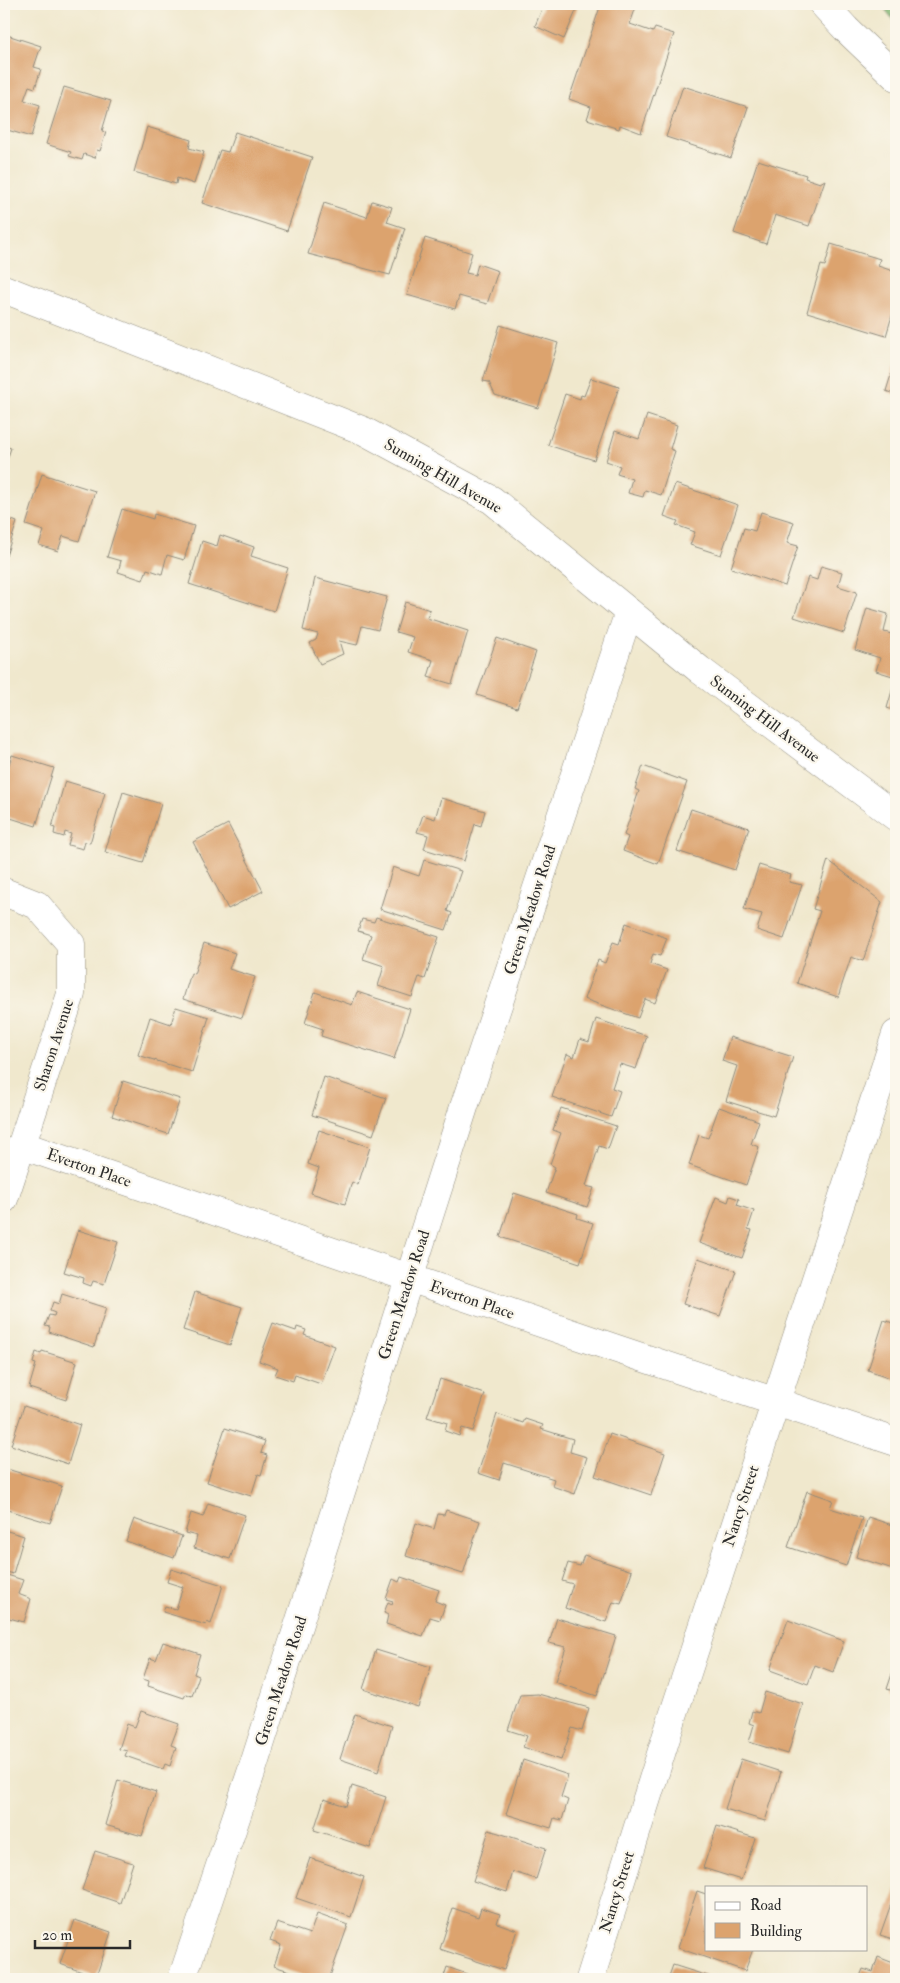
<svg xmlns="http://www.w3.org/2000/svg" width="900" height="1983" font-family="'IM FELL Double Pica',serif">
  <rect width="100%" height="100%" fill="#fbf7ec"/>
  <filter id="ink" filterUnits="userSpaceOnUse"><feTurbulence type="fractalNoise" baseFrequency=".02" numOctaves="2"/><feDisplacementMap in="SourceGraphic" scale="10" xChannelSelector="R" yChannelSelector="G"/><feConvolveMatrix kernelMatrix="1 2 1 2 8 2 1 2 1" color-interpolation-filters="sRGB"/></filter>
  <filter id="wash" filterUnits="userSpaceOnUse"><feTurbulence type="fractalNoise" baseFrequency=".0096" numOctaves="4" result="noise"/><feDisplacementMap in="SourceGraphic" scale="20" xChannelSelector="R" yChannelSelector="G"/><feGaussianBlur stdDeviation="1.12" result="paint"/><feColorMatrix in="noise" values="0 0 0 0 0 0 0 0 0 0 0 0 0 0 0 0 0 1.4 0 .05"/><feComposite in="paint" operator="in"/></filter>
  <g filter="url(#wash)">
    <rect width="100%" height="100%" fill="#f0e8cd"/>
    <path fill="#84b975" stroke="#587250" d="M881,4H896V23Z"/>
    <g id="blocks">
      <g fill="#dca36e">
        <path d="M544,4H579L564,39L535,26Z"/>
        <path d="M601,4H637L630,24L653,32L655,28L674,34L641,133L620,125L619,129L587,119L591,107L569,99Z"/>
        <path d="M4,34L41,46L34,67L41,69L35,88L29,86L24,100L40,105L31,137L4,129Z"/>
        <path d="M683,86L748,107L731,158L666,137Z"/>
        <path d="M64,87L111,101L102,131L106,132L100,151L97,150L95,158L84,154L82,160L69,156L71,152L46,144Z"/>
        <path d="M147,127L191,140L189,148L204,152L194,184L177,178L176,184L134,172Z"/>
        <path d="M235,132L312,157L287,231L202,203L220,150L228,152Z"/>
        <path d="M758,160L806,175L805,178L820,183L825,180L809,226L775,215L766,244L734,233Z"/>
        <path d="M372,201L392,207L387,222L405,228L390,275L308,254L324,203L367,217Z"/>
        <path d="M425,238L472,253L466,273L475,275L478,264L498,271L487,304L459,296L455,309L407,295Z"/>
        <path d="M831,244L880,259L878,266L896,272V302L886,336L807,312L821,265L825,266Z"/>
        <path d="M500,325L558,343L538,408L495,395L489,382L483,381Z"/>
        <path d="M896,359V395L886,391Z"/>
        <path d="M591,378L619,387L594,460L548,445L565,394L580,399L581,395L584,396Z"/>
        <path d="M647,415L677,425L670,449L675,451L661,495L645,490L643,497L628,493L632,479L617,474L620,466L606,461L615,431L639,439Z"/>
        <path d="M4,446L11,448L4,469Z"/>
        <path d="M42,474L95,491L79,541L63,536L58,551L39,545L44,531L26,525Z"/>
        <path d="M675,484L738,505L721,555L690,545L695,532L676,525L678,521L664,516Z"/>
        <path d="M122,509L153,519L154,514L194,526L184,560L167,555L162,574L147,569L143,580L118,572L121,561L107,557Z"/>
        <path d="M761,512L794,522L787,543L798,546L785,586L731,568L744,528L755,531Z"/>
        <path d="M4,517L17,522L6,556L4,555Z"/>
        <path d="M220,535L254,547L251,556L288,568L274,611L189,584L202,541L217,546Z"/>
        <path d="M821,566L842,572L838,586L857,592L844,633L794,617L808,577L817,580Z"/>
        <path d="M315,578L387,597L378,630L362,626L357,645L339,641L343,654L320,664L310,643L316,640L318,634L303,630Z"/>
        <path d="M405,602L430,610L427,618L468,631L452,684L428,677L433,660L408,652L413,637L396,632Z"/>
        <path d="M867,608L888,614L884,632L896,635V677L876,671L880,658L855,650Z"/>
        <path d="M497,638L536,652L517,708L477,695Z"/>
        <path d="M896,677V711L887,708Z"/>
        <path d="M12,755L54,768L36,826L4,816V780Z"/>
        <path d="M643,766L687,782L658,864L623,851L628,837L624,835L639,791L635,789Z"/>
        <path d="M65,781L105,793L90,843L85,842L83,849L68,845L71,834L65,832L64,837L54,834L55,828L52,827Z"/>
        <path d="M123,792L161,804L143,863L105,852Z"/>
        <path d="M441,798L485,811L481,826L475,824L464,861L424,849L428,835L417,832L423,815L435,819Z"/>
        <path d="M691,809L749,828L735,870L677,851Z"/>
        <path d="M228,824L263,891L228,909L193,842Z"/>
        <path d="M424,860L461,871L447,911L452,913L446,930L380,909L393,867L419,876Z"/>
        <path d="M828,860L882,902L863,961L851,957L838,997L797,983L820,911L813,909Z"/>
        <path d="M759,865L791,875L789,882L802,885L784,939L757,930L762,914L744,909Z"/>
        <path d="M376,917L439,937L425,979L419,977L412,997L378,986L384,966L363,959L371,935L358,931L362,919L374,922Z"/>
        <path d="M626,923L667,938L660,956L653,954L650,964L667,970L655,1003L645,999L638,1018L584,999L598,960L605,963L613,942L619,944Z"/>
        <path d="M204,943L235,953L229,969L255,977L242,1018L183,999L191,973L194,974Z"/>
        <path d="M315,992L352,1005L357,992L410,1009L394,1059L321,1036L323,1029L305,1023Z"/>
        <path d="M176,1007L209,1017L192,1072L138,1055L150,1017L171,1024Z"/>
        <path d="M596,1019L647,1036L636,1069L620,1064L612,1088L620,1091L611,1117L552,1097L567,1054L574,1057L580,1039L589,1042Z"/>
        <path d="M730,1037L793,1057L774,1116L726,1101L737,1066L722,1061Z"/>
        <path d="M324,1077L386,1098L373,1135L312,1115Z"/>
        <path d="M123,1081L180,1099L168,1134L112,1116Z"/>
        <path d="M719,1107L759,1121L751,1144L759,1147L746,1185L689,1165L699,1135L708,1138Z"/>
        <path d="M561,1108L616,1126L608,1149L599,1146L586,1186L594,1188L587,1207L546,1193L555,1167L550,1164L561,1133L553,1130Z"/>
        <path d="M319,1130L370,1147L358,1185L352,1182L345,1204L311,1193L319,1168L308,1164Z"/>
        <path d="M514,1193L578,1214L577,1218L593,1223L580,1263L500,1237Z"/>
        <path d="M730,1196L739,1199L737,1205L754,1211L748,1229L752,1230L742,1258L699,1243L716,1197L728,1202Z"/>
        <path d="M78,1230L118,1242L104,1284L93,1281L91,1286L83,1283L84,1278L64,1272Z"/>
        <path d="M698,1258L736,1271L720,1316L683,1304Z"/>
        <path d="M195,1292L242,1307L230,1345L183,1330Z"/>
        <path d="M62,1294L106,1308L94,1347L49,1332L50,1327L45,1326L49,1315L54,1316L55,1313L50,1311L53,1302L59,1304Z"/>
        <path d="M896,1300V1311L892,1310Z"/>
        <path d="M884,1320L896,1324V1380L868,1370Z"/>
        <path d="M273,1323L296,1331L297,1327L306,1330L304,1335L335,1346L321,1384L295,1375L293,1381L275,1375L278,1368L259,1361Z"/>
        <path d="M42,1351L77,1362L66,1400L29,1388L36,1364L33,1363L36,1352L41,1354Z"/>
        <path d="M440,1379L485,1394L473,1431L462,1428L459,1436L445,1431L447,1423L427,1417Z"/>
        <path d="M24,1406L80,1425L68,1464L11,1445Z"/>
        <path d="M497,1414L523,1423L525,1419L543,1425L541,1429L573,1439L570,1452L587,1457L575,1494L552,1486L554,1479L504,1463L499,1480L478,1473Z"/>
        <path d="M225,1428L265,1441L261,1453L267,1455L261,1475L258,1474L251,1496L207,1482Z"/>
        <path d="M610,1434L665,1453L651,1495L595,1476Z"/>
        <path d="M7,1469L62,1486L50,1523L4,1509V1471L7,1472Z"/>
        <path d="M807,1491L833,1500L830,1508L862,1518L846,1566L788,1547Z"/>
        <path d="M208,1503L245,1515L230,1559L194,1548L197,1536L185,1533L191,1513L203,1517Z"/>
        <path d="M446,1510L480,1521L463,1574L406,1556L416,1523L434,1529L438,1514L444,1515Z"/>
        <path d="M868,1517L892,1525L894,1518L896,1519V1570L856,1557Z"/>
        <path d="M134,1519L182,1536L174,1558L126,1541Z"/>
        <path d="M4,1530L24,1536L13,1574L4,1571Z"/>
        <path d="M584,1555L632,1571L621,1604L613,1602L606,1622L565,1608L573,1584L562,1581L568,1563L580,1566Z"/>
        <path d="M171,1569L223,1585L211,1624L207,1622L206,1625L163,1612L165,1606L176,1609L183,1587L167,1582Z"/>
        <path d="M4,1574L23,1580L18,1594L31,1599L24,1622L9,1618L4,1632Z"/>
        <path d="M401,1577L439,1590L435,1601L445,1605L440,1620L430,1617L423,1636L386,1624L388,1615L384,1613L388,1602L392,1604L393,1601L386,1599L393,1579L399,1582Z"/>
        <path d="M557,1618L616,1636L597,1696L555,1682L566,1647L549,1643Z"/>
        <path d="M788,1620L844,1641L833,1672L815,1665L808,1684L770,1670Z"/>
        <path d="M163,1642L200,1654L194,1674L199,1676L192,1696L186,1694L184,1698L148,1686L149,1681L143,1679L150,1658L156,1660Z"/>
        <path d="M376,1650L431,1667L418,1707L363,1689Z"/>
        <path d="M896,1662V1692L887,1689Z"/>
        <path d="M765,1692L803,1704L788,1754L749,1742L754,1725L749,1723L752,1711L759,1713Z"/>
        <path d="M538,1694L589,1708L582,1731L572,1728L561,1760L523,1747L527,1736L508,1730L520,1695Z"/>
        <path d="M141,1711L179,1724L171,1745L176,1747L170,1766L165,1764L163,1769L125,1756L127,1751L119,1749L127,1724L135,1727Z"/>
        <path d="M355,1714L392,1726L378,1772L340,1759Z"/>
        <path d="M741,1759L781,1772L765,1821L725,1809Z"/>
        <path d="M523,1760L568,1775L561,1797L568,1800L562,1820L554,1818L551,1828L506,1814Z"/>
        <path d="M118,1780L156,1792L142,1836L105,1825Z"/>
        <path d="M352,1786L386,1797L370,1848L314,1830L324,1799L346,1806Z"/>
        <path d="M717,1826L755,1838L741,1880L703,1868Z"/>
        <path d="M489,1830L546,1848L536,1879L513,1872L507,1892L473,1881Z"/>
        <path d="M95,1851L133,1863L120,1903L82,1890Z"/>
        <path d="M310,1858L364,1877L351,1917L296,1898Z"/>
        <path d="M896,1890V1940L880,1935Z"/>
        <path d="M697,1891L706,1894V1949H753L745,1971L678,1948Z"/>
        <path d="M453,1908L478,1917L481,1908L500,1914L497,1923L517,1930L504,1970L440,1949Z"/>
        <path d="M317,1914L348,1925L329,1979H314L274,1966L281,1945L270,1941L277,1923L310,1934Z"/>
        <path d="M75,1920L111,1932L96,1977L60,1964Z"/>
        <path d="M878,1957L896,1964V1979H859L863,1969L873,1972Z"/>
        <path d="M673,1965L711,1977L710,1979H668Z"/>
        <path d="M447,1967L481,1979H443Z"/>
      </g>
    </g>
  </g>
  <g filter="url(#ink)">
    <use href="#blocks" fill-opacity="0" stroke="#8e8a7c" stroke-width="1"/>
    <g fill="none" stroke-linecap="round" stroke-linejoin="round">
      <g stroke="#8e8a7c" stroke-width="29">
        <g id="minor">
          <path d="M4,289L364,431L492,500L700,670L896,817"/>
          <path d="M4,892L37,905L71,944V994L4,1199"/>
          <path d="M21,1145L614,1348L896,1442"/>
          <path d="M182,1979L254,1764L464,1107L629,612"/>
          <path d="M590,1979L671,1722L896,1034"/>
        </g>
      </g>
      <g stroke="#8e8a7c" stroke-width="29">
        <path id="major" d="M823,4L846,29L896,77"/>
      </g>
      <use href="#minor" stroke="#fff" stroke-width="28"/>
      <use href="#major" stroke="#fff" stroke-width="28"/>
    </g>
  </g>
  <g text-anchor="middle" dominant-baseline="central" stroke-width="4.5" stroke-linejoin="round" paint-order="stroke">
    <g font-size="16" fill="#2b2b2b" stroke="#fbf7ec">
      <text transform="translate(443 476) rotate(30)">Sunning Hill Avenue</text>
      <text transform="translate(765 719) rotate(37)">Sunning Hill Avenue</text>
      <text transform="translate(530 910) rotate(-72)">Green Meadow Road</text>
      <text transform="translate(54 1045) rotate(-72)">Sharon Avenue</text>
      <text transform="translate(89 1168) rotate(19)">Everton Place</text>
      <text transform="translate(404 1295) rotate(-72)">Green Meadow Road</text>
      <text transform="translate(472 1300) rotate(19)">Everton Place</text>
      <text transform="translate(741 1506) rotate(-72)">Nancy Street</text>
      <text transform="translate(281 1681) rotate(-72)">Green Meadow Road</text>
      <text transform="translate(617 1892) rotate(-73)">Nancy Street</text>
    </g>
  </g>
  <rect width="900" height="1983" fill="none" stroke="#fbf7ec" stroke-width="20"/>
  <rect x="705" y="1886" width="162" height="65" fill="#fbf7ec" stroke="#a8a59f"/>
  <rect x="715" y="1902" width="25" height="8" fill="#ffffff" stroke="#a8a59f"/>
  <text x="750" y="1910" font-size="15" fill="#2b2b2b">Road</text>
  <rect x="715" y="1923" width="25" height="15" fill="#dca36e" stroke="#a8a59f"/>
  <text x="750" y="1936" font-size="15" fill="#2b2b2b">Building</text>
  <path d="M35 1940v8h95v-8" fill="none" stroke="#2b2b2b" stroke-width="2.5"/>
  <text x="42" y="1940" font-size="15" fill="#2b2b2b" stroke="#fbf7ec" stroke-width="4" paint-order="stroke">20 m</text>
</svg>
